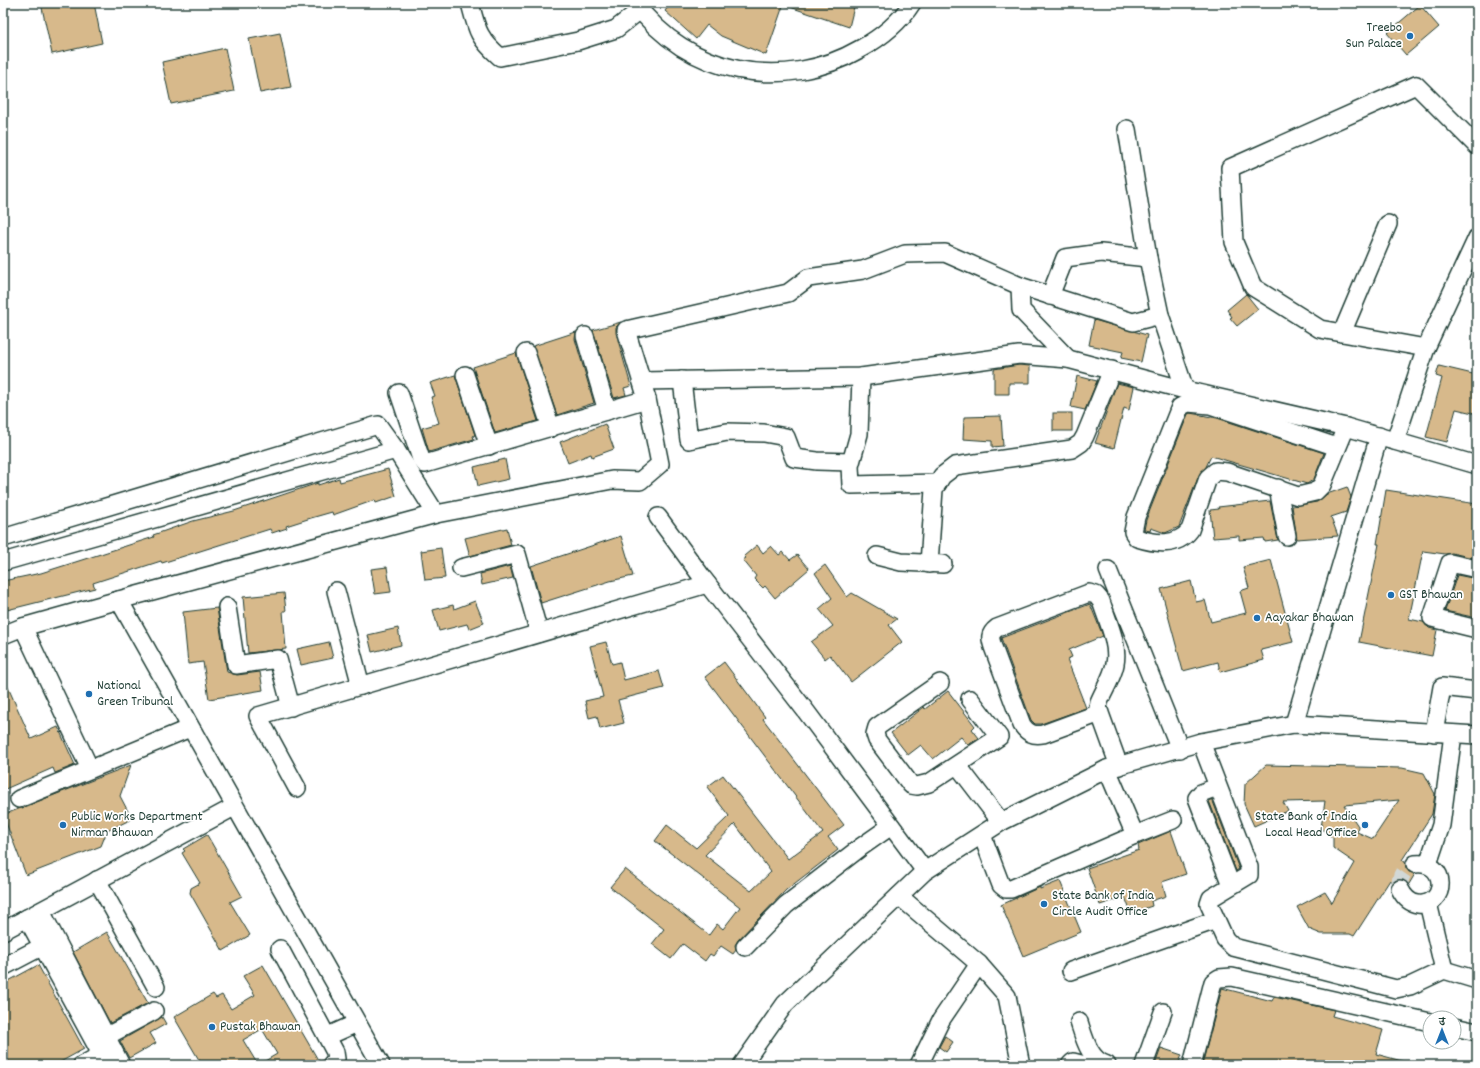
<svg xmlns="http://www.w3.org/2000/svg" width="1480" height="1068" font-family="Dekko,'Playpen Sans Deva',sans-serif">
  <rect width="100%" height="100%" fill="#fff"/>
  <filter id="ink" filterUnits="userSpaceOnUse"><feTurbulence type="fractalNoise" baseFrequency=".025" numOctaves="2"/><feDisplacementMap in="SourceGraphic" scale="8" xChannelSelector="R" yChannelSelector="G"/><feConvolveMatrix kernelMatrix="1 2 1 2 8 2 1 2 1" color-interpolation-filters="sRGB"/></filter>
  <g filter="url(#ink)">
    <g fill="#d7b98b" stroke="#1f3d34" fill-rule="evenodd">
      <path d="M41,3H94L102,43L52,54Z"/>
      <path d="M671,3H784L766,55L721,36L707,25L696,39L665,11Z"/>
      <path d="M784,3H855L849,27L784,5Z"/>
      <path d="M1420,5L1439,27L1406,55L1387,33Z"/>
      <path d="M280,33L291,87L260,93L249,39Z"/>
      <path d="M225,48L234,91L171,104L162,62Z"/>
      <path d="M1246,294L1258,309L1237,326L1230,318L1232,317L1227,310Z"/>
      <path d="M1094,320L1147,335L1141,362L1121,358L1123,352L1089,345Z"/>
      <path d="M621,322L616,327V333L631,386L624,388L626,395L614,398L593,330Z"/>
      <path d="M576,332L575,339L594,403L557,415L533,346Z"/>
      <path d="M516,353L538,421L495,433L473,367Z"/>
      <path d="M1019,365L1030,366V383H1009V394H994V369Z"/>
      <path d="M1439,366L1477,375V414L1456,409L1447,442L1426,437L1442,378L1436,376Z"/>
      <path d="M455,375L475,435L473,436L474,439L429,452L422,428L439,423L431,397L435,396L430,383Z"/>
      <path d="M1077,376L1097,381L1085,410L1071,407Z"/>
      <path d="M1117,383L1134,387L1129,410L1124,408L1114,448L1095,443Z"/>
      <rect x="1053" y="413" width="19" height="18"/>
      <path d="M1190,413L1217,418L1324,453L1314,479L1307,484L1211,456L1206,467L1199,475L1179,527L1165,533L1151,528L1150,531L1144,530L1146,520L1188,414Z"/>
      <path d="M1001,416L1003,446L992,447V441L963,439L964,417Z"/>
      <path d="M605,424L614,449L592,457L591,454L568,463L560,442Z"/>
      <path d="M505,459L509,479L478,486L474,467Z"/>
      <path d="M388,469L396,496L376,503L375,500L333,515L332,512L311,518L286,526L287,528L272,533L270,529L162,563L161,561L93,583L95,588L3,611V581L41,573L154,537L153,535L193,521L234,511L318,483V485L339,478L340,482Z"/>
      <path d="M1347,487L1351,497L1346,512L1331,517L1338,536L1297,539L1292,506L1317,502L1327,494Z"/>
      <path d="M1386,490L1477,504V559L1452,553L1445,554L1423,551L1409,619L1423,622L1429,628L1437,630L1432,656L1359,642L1379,544H1377Z"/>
      <path d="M1270,501L1278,540L1265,542L1264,538L1239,540V536L1213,538L1210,510L1219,509L1218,507Z"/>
      <path d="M507,528L511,545L470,556L465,538Z"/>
      <path d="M621,536L633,576L610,581L541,603L531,566Z"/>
      <path d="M757,545L763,553L771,546L779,555L783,552L790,560L797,555L809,569L775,598L765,586L763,588L754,579L756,576L743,560L746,558L744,556Z"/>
      <path d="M441,548L445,578L425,580L421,551Z"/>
      <path d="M1271,560L1293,642L1261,650L1264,660L1220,672L1218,662L1183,671L1161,589L1191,581L1196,602L1205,600L1211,622L1246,613L1240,591L1249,588L1243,567Z"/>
      <path d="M825,565L847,597L852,593L897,619L889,625L902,642L851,682L830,655L825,659L811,642L833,626L819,609L832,598L815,573Z"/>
      <path d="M510,566L513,578L482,585L480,574Z"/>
      <path d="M387,567L391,592L375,594L371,569Z"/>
      <path d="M1457,575L1477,579V618L1445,611Z"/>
      <path d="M284,593L286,611H283L286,649L248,653L243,597Z"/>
      <path d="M475,601L484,623L469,629L467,624L439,631L433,610L453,605L454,609Z"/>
      <path d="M1090,604L1103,636L1069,650L1072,657L1067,659L1086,708L1041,724H1035L1031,720L1001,638Z"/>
      <path d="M217,608L227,672L237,675L260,672L263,690L209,699L203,662L188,664L183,612Z"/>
      <path d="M398,628L401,645L372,652L368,635Z"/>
      <path d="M329,642L333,658L301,665L297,649Z"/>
      <path d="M606,642L612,664L620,662L624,680L659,671L664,688L618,700L624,723L600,729L597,716L589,718L585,701L603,697L590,646Z"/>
      <path d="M724,662L765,717L763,719L844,825L828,837L838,850L786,890L738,940L735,945L736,950L733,954L721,946L713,956L710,954L705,961L683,944L671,959L652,944L664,929L610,887L625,869L709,935L717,924L723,929L740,907L655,841L667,825L696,848L729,816L707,787L723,775L788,859L823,833L705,677ZM735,824L771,872L751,891L705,855Z"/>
      <path d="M3,676L31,739L58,727L75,765L55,773L53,768L3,790Z"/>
      <path d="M948,691L975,726L972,729L979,738L968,745L961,737L933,759L921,745L908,755L891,733L924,707L925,709Z"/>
      <path d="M131,765L120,796L132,819L107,831L101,846L26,875L3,815Z"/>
      <path d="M1266,765L1402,768L1424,773L1435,794L1432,814L1402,860L1405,862L1406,868L1409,872L1415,874L1409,884L1401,879L1393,882L1390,880L1354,936L1350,934H1321L1309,929L1297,907L1325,892L1332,903L1355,863L1333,848V838L1321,828L1325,801L1283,802L1288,811L1254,826L1244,804L1245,784ZM1399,800L1373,839L1357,832L1358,826L1344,805Z"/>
      <path d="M1212,799L1239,869L1236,871L1209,801Z"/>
      <path d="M1171,831L1186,874L1162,882L1166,896L1151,901L1152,906L1131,913L1125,897L1100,905L1087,868L1139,850L1138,845Z"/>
      <path d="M207,835L242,896L230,902L250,935L223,951L190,893L191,888L200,883L182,853L185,851L183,849Z"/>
      <path d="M1060,881L1081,932L1023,956L1001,905L1040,887V889Z"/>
      <path d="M107,932L148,1003L110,1023L73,952Z"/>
      <path d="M38,965L84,1049L55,1065H3V984Z"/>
      <path d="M263,965L321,1065H258L277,1054L262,1029L243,1040L258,1065H202L174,1017L213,994L216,998L222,995L231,1009L255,995L243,976Z"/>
      <path d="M1222,988L1272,1001L1274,997L1334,1010L1332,1016L1383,1030L1376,1054L1402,1061L1401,1065H1202Z"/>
      <path d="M162,1017L166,1024L150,1033L156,1043L129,1058L120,1041Z"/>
      <path d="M945,1036L953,1042L946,1052L939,1047Z"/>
      <path d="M1161,1048L1182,1055L1178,1065H1155Z"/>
    </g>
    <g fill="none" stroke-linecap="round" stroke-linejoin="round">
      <path stroke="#d2d8d6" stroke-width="17" stroke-dasharray="17 8" stroke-linecap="butt" d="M1400,889C1399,877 1403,869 1415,864"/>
      <g stroke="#1f3d34" stroke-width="20">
        <g id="minor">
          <path d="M470,3C477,30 478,38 500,57L578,41L616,29L640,10"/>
          <path d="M635,3C687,75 784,93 860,49C880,38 900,22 912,3"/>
          <path d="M1127,129L1148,258L1160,315L1185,390"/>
          <path d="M1020,286L1021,310L1068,359"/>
          <path d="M1050,296L1065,258L1101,253L1148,258"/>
          <path d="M1342,333L1388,224"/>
          <path d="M585,336L607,411"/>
          <path d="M1426,348L1320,329L1253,287L1234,242L1230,168L1416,85L1477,146"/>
          <path d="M526,353L551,428"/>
          <path d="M465,375L489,446"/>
          <path d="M861,377L859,434L850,466L851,485L938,483"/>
          <path d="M682,380L689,440L727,432L764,433L786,437L794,458L817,461L850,462"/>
          <path d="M642,381L861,377L1019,355L1068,359L1185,390L1346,427L1477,465"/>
          <path d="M399,393L421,459L425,464L647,399"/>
          <path d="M1395,441L1426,348L1477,238"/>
          <path d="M1337,447L1210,405L1188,403L1180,407L1136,517L1133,532L1137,538C1156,544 1177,547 1190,530L1208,478L1216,471L1227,472L1298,496L1315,492L1322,485L1346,427"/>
          <path d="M1278,488L1287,536"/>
          <path d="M658,517L702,577L805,710L925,871"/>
          <path d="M3,538L378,425L396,450L436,514"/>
          <path d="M877,556L901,562L943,564"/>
          <path d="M3,562L396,450"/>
          <path d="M929,564L934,489L942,476L955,466L1072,449L1081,443L1085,436L1112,370"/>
          <path d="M461,568L517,554L539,633"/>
          <path d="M1477,569L1450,563L1432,618L1477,629"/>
          <path d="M1108,570L1180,749"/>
          <path d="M336,591L361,686"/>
          <path d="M119,600L381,1065"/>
          <path d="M227,607L236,665L278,659L291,707"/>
          <path d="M23,627L90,769"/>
          <path d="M3,635L23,627L119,600L436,514L612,480L640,481L660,464L647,399L626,330L788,293L808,278L863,270L905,254L945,253L1020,286L1133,322L1160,315"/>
          <path d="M940,683L877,727L875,734L877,740L911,785L917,786L929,783L999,737L970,699"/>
          <path d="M1100,713L1043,734C1033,736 1028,733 1022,725L993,647C990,638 989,634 997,628L1089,593L1096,595L1101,601C1107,620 1119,644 1115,664C1113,676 1104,690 1099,702L1098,708L1119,766"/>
          <path d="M1294,724L1379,436"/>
          <path d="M1434,733L1442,687L1477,691"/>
          <path d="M1201,742L1249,867V875L1211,898L1209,904L1225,939L1233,947L1396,989L1410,986L1444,970L1477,980"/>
          <path d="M958,766L1001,822"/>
          <path d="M1107,769L1135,835"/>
          <path d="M1217,787L1201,793L1197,798L1231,885"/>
          <path d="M297,788L258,716L707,584"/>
          <path d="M19,799L190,728"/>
          <path d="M982,835L1001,885L1006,889H1011L1135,835L1173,820"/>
          <path d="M1428,864L1441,825L1453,734"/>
          <path d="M97,880L156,987"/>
          <path d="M1400,889C1404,897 1409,903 1418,904C1447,907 1449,860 1415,864"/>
          <path d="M899,896L979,964L1007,996L1021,1065"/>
          <path d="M1428,903L1444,970"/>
          <path d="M41,911L121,1065"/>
          <path d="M27,918L107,1065"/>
          <path d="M3,931L234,807"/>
          <path d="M745,947L786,905L861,847L891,826"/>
          <path d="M280,949L335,1052L336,1059L331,1065"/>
          <path d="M3,967L43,946"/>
          <path d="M1071,971L1216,920"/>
          <path d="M1079,1022C1084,1037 1089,1060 1107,1065"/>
          <path d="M1454,1027L1477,1032"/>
          <path d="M107,1036L154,1011"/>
          <path d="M328,1036L357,1023"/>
          <path d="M82,1065L101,1055"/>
          <path d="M742,1065L785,1004L925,871L1001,822L1107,769L1201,742L1294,724L1477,735"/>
          <path d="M919,1065L941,1020L979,964"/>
          <path d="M1070,1065L1073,1062L1085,1065"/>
          <path d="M1144,1065L1163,1012"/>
          <path d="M1192,1065L1213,982L1219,978L1232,977L1430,1022"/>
        </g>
      </g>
      <use href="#minor" stroke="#fff" stroke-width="17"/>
    </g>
  </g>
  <g fill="#1f6fb2" stroke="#fff" stroke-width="1.5">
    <circle cx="1410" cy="36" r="4"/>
    <circle cx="1391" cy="595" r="4"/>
    <circle cx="1257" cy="618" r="4"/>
    <circle cx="89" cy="694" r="4"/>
    <circle cx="63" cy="825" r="4"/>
    <circle cx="1365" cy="825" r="4"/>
    <circle cx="1044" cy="904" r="4"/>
    <circle cx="212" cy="1027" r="4"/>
  </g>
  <g text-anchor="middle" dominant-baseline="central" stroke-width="3.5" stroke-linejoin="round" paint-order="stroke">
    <g font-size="14" fill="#1f3d34" stroke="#fff" text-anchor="start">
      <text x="1402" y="28" text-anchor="end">Treebo<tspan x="1402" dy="16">Sun Palace</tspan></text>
      <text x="1399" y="595">GST Bhawan</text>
      <text x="1265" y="618">Aayakar Bhawan</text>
      <text x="97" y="686">National<tspan x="97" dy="16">Green Tribunal</tspan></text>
      <text x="71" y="817">Public Works Department<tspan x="71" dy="16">Nirman Bhawan</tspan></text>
      <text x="1357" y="817" text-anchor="end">State Bank of India<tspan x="1357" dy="16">Local Head Office</tspan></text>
      <text x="1052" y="896">State Bank of India<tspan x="1052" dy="16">Circle Audit Office</tspan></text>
      <text x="220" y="1027">Pustak Bhawan</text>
    </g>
  </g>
  <rect width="1480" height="1068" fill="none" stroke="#fff" stroke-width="16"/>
  <rect x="8" y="8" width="1464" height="1052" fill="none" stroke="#1f3d34" stroke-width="1.5" filter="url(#ink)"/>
  <g transform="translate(1442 1030)"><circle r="19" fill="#ffffff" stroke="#a5b1ae"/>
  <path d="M0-3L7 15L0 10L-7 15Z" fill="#1f6fb2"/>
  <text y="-6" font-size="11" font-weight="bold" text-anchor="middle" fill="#1f3d34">उ</text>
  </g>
</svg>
